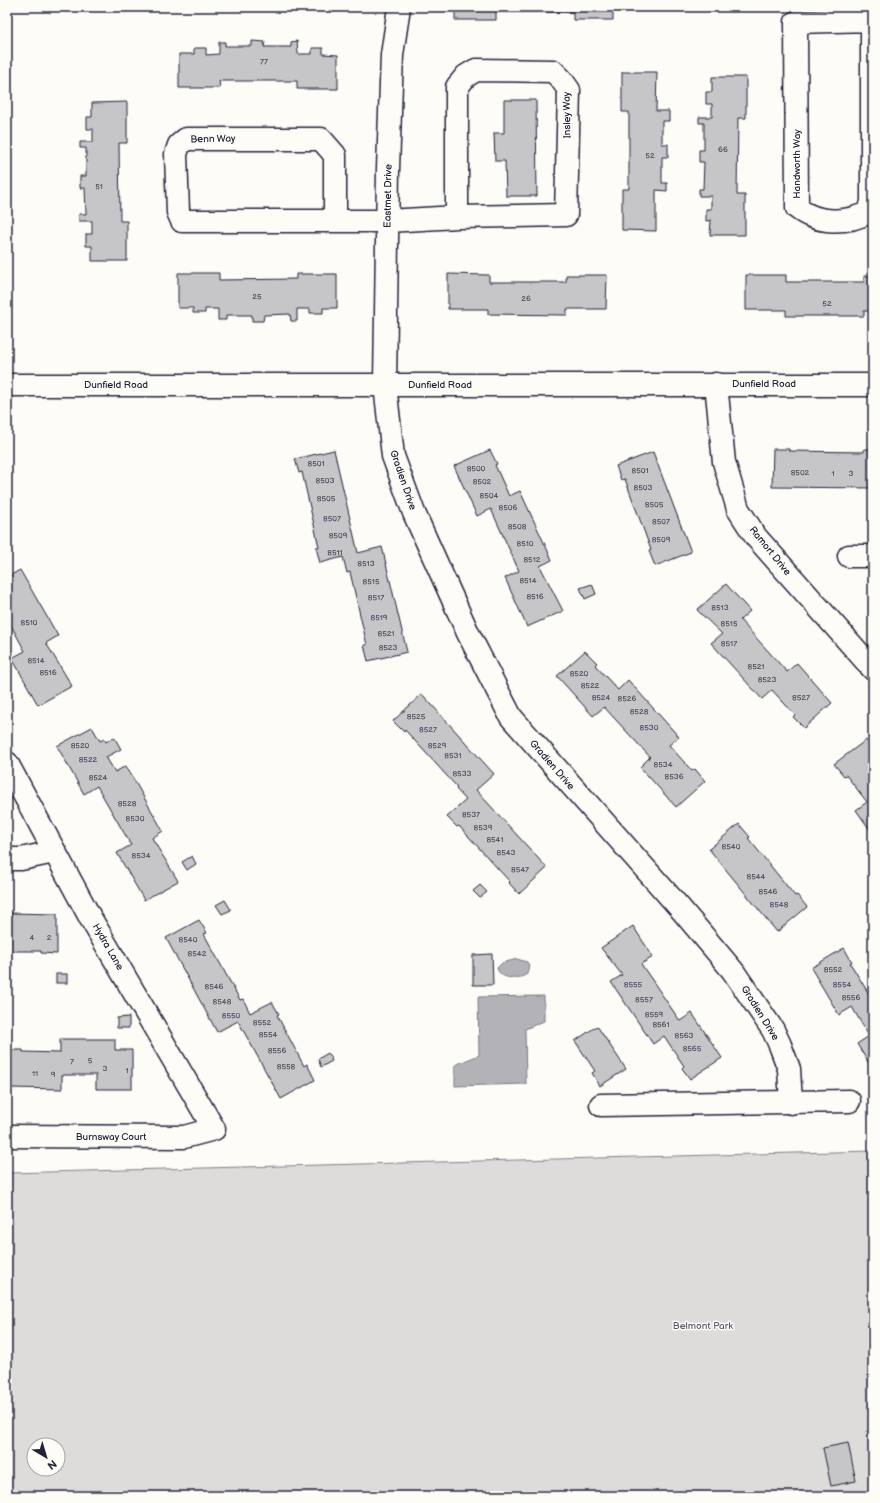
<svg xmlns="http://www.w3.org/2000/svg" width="880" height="1503" font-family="'Balsamiq Sans',sans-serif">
  <rect width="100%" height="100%" fill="#fdfcf7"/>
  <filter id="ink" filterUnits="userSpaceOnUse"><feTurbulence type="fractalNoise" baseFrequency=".025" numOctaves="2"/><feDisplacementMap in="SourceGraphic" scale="8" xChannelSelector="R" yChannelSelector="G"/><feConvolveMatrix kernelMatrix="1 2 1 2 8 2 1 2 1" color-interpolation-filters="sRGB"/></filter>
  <g filter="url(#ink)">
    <path fill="#dddcdb" stroke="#807f8b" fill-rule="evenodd" d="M873,1151V1496H7V1173ZM34,1445H58V1469H34Z"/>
    <g fill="#b2b2b7" stroke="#787885">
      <path d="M517,959L527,962L529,965L527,974C519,980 500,980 497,968L502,963Z"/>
      <path d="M544,996V1021L525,1029L526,1084L455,1086V1065L479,1055L478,997Z"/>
    </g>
    <g fill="#c6c6c8" stroke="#22223b">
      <path d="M455,7H613V20H573V12H496V20H455Z"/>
      <path d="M252,41L265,42L264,47H291V42L297,41L298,54H312V48H323V54L338,55V89H297V81H219L220,88H179V54H194V48H206V55L219,54V42H225V46H252Z"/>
      <path d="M622,72H657L656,111H669V121H662V144H668V157H662V183H667V191L656,190V231L622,230V189H629V112H622Z"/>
      <path d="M712,77H746V118H738L737,195H745V235H710L711,220L706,221V209H711V196H699V189H703L704,162H699V150H704V123H699V117H712V104H706V92H712Z"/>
      <path d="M504,100H536L537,196H506L505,161H495L494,133H504Z"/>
      <path d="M127,102V143H119L120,221H127V261H92V246H86V234H92V221H79V214H86L85,188H80V176H86V148H80V142H93V129H87V117H92V103Z"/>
      <path d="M178,273H219V280L296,279V274H337V308H323V313H310V309H297V321H291L290,314L264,315L263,321H252V315H226V320H218V309H205V313H193V308H178Z"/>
      <path d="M448,274L489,275V282H566V275H607L606,309H567V315L488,314V309H448Z"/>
      <path d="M746,275H786V282H864V276H873V311H864V316H786V310H746Z"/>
      <path d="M773,449H789V451L864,452V449H873V488L772,487Z"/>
      <path d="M334,450L358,553L382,547L407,652L368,661L364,645H367L350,572L347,573L343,557L320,563L316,547H319L302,472L299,473L295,459Z"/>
      <path d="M490,450L497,464L495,465L509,496L520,491L552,560L540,566L563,611L527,627L505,578L519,571L491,509L477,516L454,466Z"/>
      <path d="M653,452L691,552L655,566L649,551L651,550L625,479L621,480L616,466Z"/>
      <path d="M20,570L58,636L46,643L72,686L38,705L12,658L25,651L7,618V572L9,576Z"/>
      <path d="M592,584L596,594L585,599L580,588Z"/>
      <path d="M726,584L750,611L740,620L787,672L797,663L832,703L804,728L793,717L795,715L772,690L762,699L711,643L722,634L697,610Z"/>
      <path d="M585,651L597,663L595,665L618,690L628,680L679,737L669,745L692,771L695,769L705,781L676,807L640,767L650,757L604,707L593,716L557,676Z"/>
      <path d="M422,694L494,774L476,790L547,868L519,894L509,883L510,882L459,826L457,827L447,817L466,800L456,789L457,787L405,730L404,732L393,721Z"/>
      <path d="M92,727L100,741L104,739L106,742L114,737L121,749L106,757L115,772L126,766L163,831L152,838L178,881L144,900L117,853L131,845L97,786L84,794L57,746Z"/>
      <path d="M866,740L873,750V834L856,810L867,802L846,775L844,776L834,764Z"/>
      <path d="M739,824L750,837L748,838L795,896L797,895L807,907L777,932L709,849Z"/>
      <path d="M192,856L196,864L187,870L182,862Z"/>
      <path d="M480,885L487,892L480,898L473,891Z"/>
      <path d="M225,900L231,910L222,914L216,905Z"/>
      <path d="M7,913L57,914V954L41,953V951H7Z"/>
      <path d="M199,920L207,933L204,934L240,1000L243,999L250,1013L272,1002L279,1014L277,1015L304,1066L307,1064L315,1080L281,1099L238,1021L217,1032L166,938Z"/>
      <path d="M633,926L653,957L641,964L680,1021L692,1013L722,1058L690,1079L682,1068L684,1066L664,1036L653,1044L611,982L622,975L601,948Z"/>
      <path d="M844,948L852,962L850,963L869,994L873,992V1070L857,1044L869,1036L852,1007L839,1015L811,968Z"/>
      <path d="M492,954L493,985H473V955Z"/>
      <rect x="56" y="974" width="11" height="9"/>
      <path d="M129,1017V1028H117V1018Z"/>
      <path d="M597,1026L626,1069L600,1086L592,1073L595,1071L575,1041Z"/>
      <path d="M60,1039H115V1050H132V1089H96V1075H62V1089L8,1088V1050H23V1052L60,1053Z"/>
      <path d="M328,1053L332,1061L321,1067L318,1059Z"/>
      <path d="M848,1443L856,1481L831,1486L823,1448Z"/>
    </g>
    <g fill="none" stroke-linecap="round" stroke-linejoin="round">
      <g stroke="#22223b" stroke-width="25">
        <g id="minor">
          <path d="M399,7L392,55L388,169L385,385L393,456L414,513L468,633L511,717L679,907L733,971L773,1030L780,1045L789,1069L791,1103"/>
          <path d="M872,20V202L869,212C847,224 817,224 797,208L796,22L872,20H873"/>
          <path d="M335,220V155L321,139H186L179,145L176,154L178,212L182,221H387L457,217L566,215L569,90L561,79L553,71L476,70L466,76L457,87V217"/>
          <path d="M716,384L724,462L738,509L756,537L873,669"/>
          <path d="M7,385H873"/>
          <path d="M849,556H873"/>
          <path d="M7,763L91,919L214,1129L184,1137L7,1136"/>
          <path d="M7,859H21L54,852"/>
          <path d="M601,1105L849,1101"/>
        </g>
      </g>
      <use href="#minor" stroke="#fdfcf7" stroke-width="22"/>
    </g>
  </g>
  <g text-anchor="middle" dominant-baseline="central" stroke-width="3" stroke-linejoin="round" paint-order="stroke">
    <g font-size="8" fill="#4b4b5e">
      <text x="264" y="61">77</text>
      <text x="723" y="149">66</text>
      <text x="650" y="155">52</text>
      <text x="99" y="186">51</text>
      <text x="257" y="296">25</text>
      <text x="526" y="298">26</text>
      <text x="827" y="303">52</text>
      <text x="316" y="463">8501</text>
      <text x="476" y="468">8500</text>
      <text x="640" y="470">8501</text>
      <text x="800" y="472">8502</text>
      <text x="833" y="473">1</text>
      <text x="851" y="473">3</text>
      <text x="325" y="480">8503</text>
      <text x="482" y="481">8502</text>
      <text x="643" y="487">8503</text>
      <text x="489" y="495">8504</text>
      <text x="326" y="498">8505</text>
      <text x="654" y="504">8505</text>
      <text x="508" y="507">8506</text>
      <text x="332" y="518">8507</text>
      <text x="661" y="521">8507</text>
      <text x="517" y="526">8508</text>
      <text x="338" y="535">8509</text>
      <text x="661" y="539">8509</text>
      <text x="525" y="543">8510</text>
      <text x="335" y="552">8511</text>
      <text x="532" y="559">8512</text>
      <text x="366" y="563">8513</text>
      <text x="528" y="580">8514</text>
      <text x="371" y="581">8515</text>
      <text x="535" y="596">8516</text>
      <text x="376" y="597">8517</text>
      <text x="720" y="607">8513</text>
      <text x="379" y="617">8519</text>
      <text x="29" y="622">8510</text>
      <text x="729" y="623">8515</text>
      <text x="386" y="633">8521</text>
      <text x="729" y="643">8517</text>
      <text x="388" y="647">8523</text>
      <text x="36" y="660">8514</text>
      <text x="756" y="666">8521</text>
      <text x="48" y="672">8516</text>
      <text x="579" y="673">8520</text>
      <text x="767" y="679">8523</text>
      <text x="590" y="685">8522</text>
      <text x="601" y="697">8524</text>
      <text x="801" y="697">8527</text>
      <text x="627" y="698">8526</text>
      <text x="639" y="711">8528</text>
      <text x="416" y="716">8525</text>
      <text x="649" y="727">8530</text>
      <text x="428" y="729">8527</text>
      <text x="80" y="745">8520</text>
      <text x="437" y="745">8529</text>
      <text x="453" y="755">8531</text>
      <text x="88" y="759">8522</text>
      <text x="663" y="764">8534</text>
      <text x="462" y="773">8533</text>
      <text x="674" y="776">8536</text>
      <text x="98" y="777">8524</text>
      <text x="127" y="803">8528</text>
      <text x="471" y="814">8537</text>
      <text x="135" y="818">8530</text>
      <text x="483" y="827">8539</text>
      <text x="495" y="839">8541</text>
      <text x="731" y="846">8540</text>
      <text x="506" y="852">8543</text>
      <text x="141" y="855">8534</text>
      <text x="520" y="869">8547</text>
      <text x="756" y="876">8544</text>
      <text x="768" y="891">8546</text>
      <text x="779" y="904">8548</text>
      <text x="32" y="937">4</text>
      <text x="49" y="937">2</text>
      <text x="188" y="939">8540</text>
      <text x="197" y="953">8542</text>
      <text x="833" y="969">8552</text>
      <text x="633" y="984">8555</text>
      <text x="842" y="984">8554</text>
      <text x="214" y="986">8546</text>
      <text x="851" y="997">8556</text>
      <text x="644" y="999">8557</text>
      <text x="222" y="1001">8548</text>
      <text x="654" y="1014">8559</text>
      <text x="231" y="1015">8550</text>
      <text x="262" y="1022">8552</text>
      <text x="661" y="1024">8561</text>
      <text x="268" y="1034">8554</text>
      <text x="684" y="1035">8563</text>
      <text x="692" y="1048">8565</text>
      <text x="277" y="1050">8556</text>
      <text x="90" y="1060">5</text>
      <text x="72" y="1061">7</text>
      <text x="286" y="1066">8558</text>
      <text x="105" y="1068">3</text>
      <text x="127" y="1070">1</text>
      <text x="35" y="1073">11</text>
      <text x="53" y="1074">9</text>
    </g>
    <g font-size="10" fill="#22223b" stroke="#fdfcf7">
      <text transform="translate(567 115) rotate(-91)">Insley Way</text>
      <text transform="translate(213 139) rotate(-1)">Benn Way</text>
      <text transform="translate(797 164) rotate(-90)">Handworth Way</text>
      <text transform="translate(388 196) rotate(-89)">Eastmet Drive</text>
      <text x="764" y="384">Dunfield Road</text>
      <text x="116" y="385">Dunfield Road</text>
      <text x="440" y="385">Dunfield Road</text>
      <text transform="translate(403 480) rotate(71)">Gradien Drive</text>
      <text transform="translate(770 551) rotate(51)">Ramort Drive</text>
      <text transform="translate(552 765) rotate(49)">Gradien Drive</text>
      <text transform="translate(108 947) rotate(60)">Hydra Lane</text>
      <text transform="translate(760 1013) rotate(58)">Gradien Drive</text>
      <text x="111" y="1137">Burnsway Court</text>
    </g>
    <g font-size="10" fill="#5a5a6b" stroke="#fdfcf7">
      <text x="703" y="1326">Belmont Park</text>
    </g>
  </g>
  <rect width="880" height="1503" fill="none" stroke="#fdfcf7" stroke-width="24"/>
  <rect x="12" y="12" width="856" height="1479" fill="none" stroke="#22223b" stroke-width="1.5" filter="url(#ink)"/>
  <g transform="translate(46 1457) rotate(142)"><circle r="19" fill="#fdfcf7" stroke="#a5a5ac"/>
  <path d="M0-3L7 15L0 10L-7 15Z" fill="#22223b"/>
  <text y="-6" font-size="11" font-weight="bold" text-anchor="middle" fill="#22223b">N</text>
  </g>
</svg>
